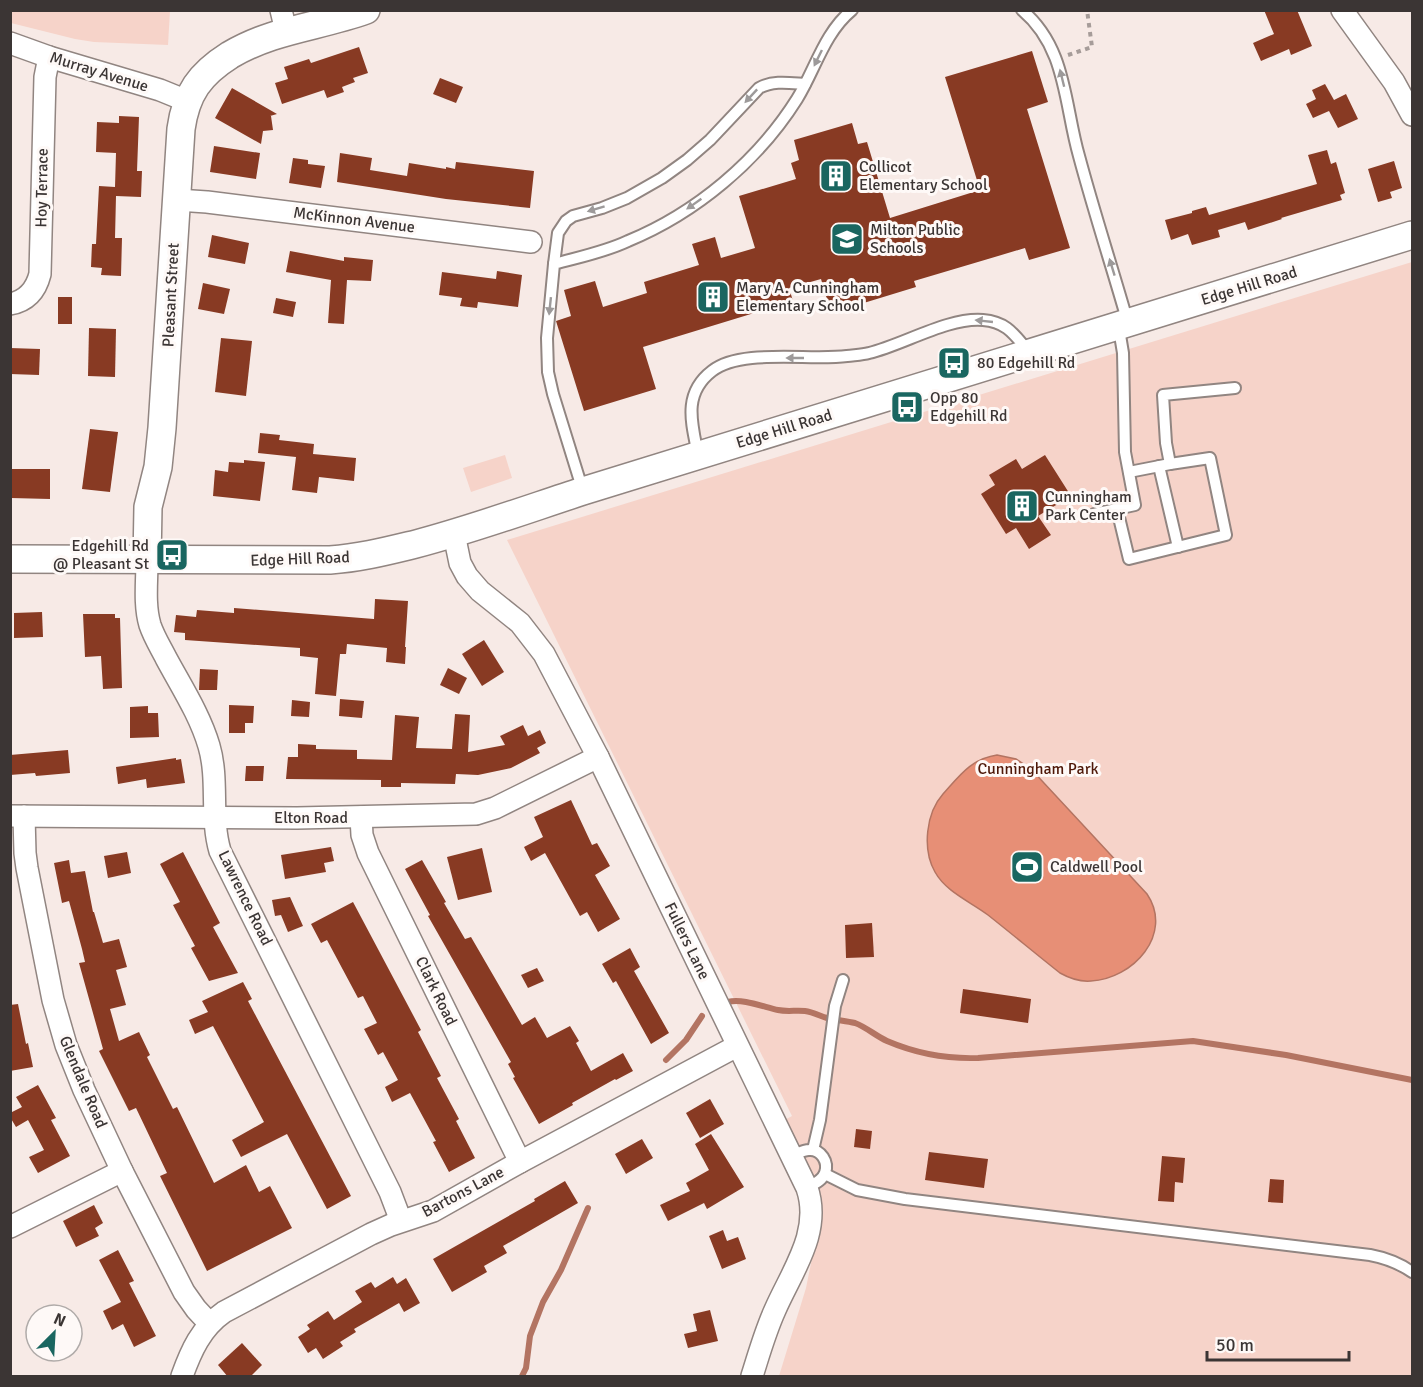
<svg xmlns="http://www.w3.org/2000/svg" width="1423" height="1387" font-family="Signika,sans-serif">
  <rect width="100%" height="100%" fill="#f7eae6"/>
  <g fill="#f6d3c9">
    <path d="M10,11H170L168,45L94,42L75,39L11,23Z"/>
    <path d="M1412,262V1376H779L806,1288L821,1214C821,1183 797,1149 781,1122L792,1116L507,540Z"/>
    <path d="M505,455L512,478L471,492L463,468Z"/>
  </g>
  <path fill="#e78f76" stroke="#b37462" stroke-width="1.5" d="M997,755L1016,759L1031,769L1147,894C1174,934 1133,979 1091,981C1080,982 1069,978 1060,973C1036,954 1012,934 988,915C971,902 946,892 935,872C922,849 926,813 943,794C960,775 971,759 997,755Z"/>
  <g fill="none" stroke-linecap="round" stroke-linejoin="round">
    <g stroke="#b37462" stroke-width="6">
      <path d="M728,1002C742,998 764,1007 778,1010C787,1012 796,1010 805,1011C813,1012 820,1016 827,1018C836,1020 846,1021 855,1023C866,1027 876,1036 887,1041C915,1053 948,1059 978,1058L1193,1041L1286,1055L1412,1080"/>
      <path d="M666,1060L686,1040L702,1016"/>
      <path d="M522,1376L526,1368L530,1336L543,1302L561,1270L588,1208"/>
    </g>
  </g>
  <g fill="#883a23">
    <path d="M1264,10H1297L1312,46L1291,55L1289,49L1261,61L1253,43L1274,34Z"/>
    <path d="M359,47L368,73L353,78L355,82L342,87L344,92L327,98L324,90L282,104L275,83L288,79L284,67L309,59L311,63Z"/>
    <path d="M1032,51L1048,102L1027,109L1070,248L1029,260L1025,248L914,281L916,287L831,313L821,279L789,288L793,301L643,347L656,389L584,411L556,321L571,316L564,290L595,281L603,307L647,293L644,282L699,265L692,244L715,237L721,258L755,248L739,196L796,179L791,163L799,160L794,140L852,123L858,144L867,142L890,218L980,190L945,77Z"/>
    <path d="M440,78L463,87L456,103L433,94Z"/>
    <path d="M1325,84L1334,100L1346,94L1358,119L1338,128L1329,111L1313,118L1306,104L1316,99L1312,90Z"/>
    <path d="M232,88L277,114L270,116H271L273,130L263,131L261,144L215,118Z"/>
    <path d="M119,116L139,117L137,171H142L141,197L116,196L115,238H122L121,276L101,275L102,268L91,267L92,244H96L99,186L115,187L116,153L96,152L97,122L119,123Z"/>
    <path d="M214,146L260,153L256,179L210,172Z"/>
    <path d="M1327,150L1331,164L1336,162L1345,193L1340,195L1342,200L1281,218L1282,219L1248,230L1245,222L1218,230L1220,237L1192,245L1188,234L1171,240L1165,220L1192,213V211L1206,207L1209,215L1317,184L1308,155Z"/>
    <path d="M340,153L372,158L370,170L407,176L409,163L446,169V167L455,169L456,162L534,171L530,208L446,199L337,182Z"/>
    <path d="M293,158L308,160V164L325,166L321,188L289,183Z"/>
    <path d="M1394,161L1402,188L1390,192L1392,198L1378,202L1368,169Z"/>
    <path d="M212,235L249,243L245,264L208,257Z"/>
    <path d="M290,251L344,261V257L373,260L371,281L347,280L344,324L328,323L331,280L286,272Z"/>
    <path d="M497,271L522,275L518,307L478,302L477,308L460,306L462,298L439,295L442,272L496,279Z"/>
    <path d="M203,283L230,289L224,314L198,309Z"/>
    <rect x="58" y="297" width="14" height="27"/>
    <path d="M276,298L296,302L293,317L273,313Z"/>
    <path d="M89,328L116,329L115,377L88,376Z"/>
    <path d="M221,338L252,341L246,396L215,392Z"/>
    <path d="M10,348L40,349L39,375L10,374Z"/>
    <path d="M90,429L118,432L110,492L82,489Z"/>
    <path d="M260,433L280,435L279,440L314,444L313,454L356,458L354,481L319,477L317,493L292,490L296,457L258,453Z"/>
    <path d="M1045,455L1071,496L1038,516L1051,535L1029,549L1016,528L1006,534L981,494L995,485L989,475L1016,459L1022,469Z"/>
    <path d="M244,460L265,462L260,501L213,496L215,470L228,472L229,462L244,463Z"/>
    <path d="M10,469H50V499L11,498Z"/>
    <path d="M375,599L408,601L405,647H406L405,664L386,662L387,648L347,644L346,654H340L336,696L315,694L318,658L300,656V648L185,640V633L174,632L176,615L196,617L197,610L234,613V608L374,619Z"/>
    <path d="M42,612L43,637L14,638V613Z"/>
    <path d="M83,614H115V618H120L122,688L103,689L101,656L85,657Z"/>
    <path d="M484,640L504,672L482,686L462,654Z"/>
    <path d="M448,668L467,678L459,694L440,685Z"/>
    <path d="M200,669L218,670L217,690H199Z"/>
    <path d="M340,699L364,701L362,718L339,716Z"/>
    <path d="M292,700L310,702L309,717L291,716Z"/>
    <path d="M229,705L254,706L253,723H245V733H229Z"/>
    <path d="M148,706V713H158L159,737L130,738V707Z"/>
    <path d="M455,714L470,715L468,752L505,745L500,736L523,725L528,736L540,730L546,743L537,748L540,753L511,768L478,775L456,774L455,784L401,783V787H381V780L286,779L288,757H298V744L316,745V749L357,750V759L392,760L395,715L419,717L416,748L452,749Z"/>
    <path d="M68,750L70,773L36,776L35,773L10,775V755Z"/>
    <path d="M176,758V760L181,759L185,783L147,788L146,779L118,784L116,767Z"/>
    <path d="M246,766H264L263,781H245Z"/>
    <path d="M571,800L592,845L597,843L610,866L595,875L620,919L598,932L587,912L580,916L545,853L531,861L524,847L543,837L534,817Z"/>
    <path d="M331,847L334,861L324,863L326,872L285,879L281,855Z"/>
    <path d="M482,848L492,892L458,900L447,857Z"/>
    <path d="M127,852L131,873L108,878L104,856Z"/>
    <path d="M183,852L220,923L213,927L238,973L209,981L191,948L195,946L173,905L180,902L160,864Z"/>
    <path d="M69,860L71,873L85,871L93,912H94L103,943L119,939L127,967L116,970L126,1005L110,1009L119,1041L139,1032L150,1055L147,1057L173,1109L177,1107L214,1183L246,1165L259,1192L270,1186L292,1228L207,1271L160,1176L167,1173L136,1108L129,1111L99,1051L103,1049L79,963L85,962L82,949L69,901L62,903L54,863Z"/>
    <path d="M422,860L446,902L444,903L465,939L471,937L522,1025L535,1017L547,1038L570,1026L579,1041L576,1043L591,1071L623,1053L633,1071L616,1080L615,1079L572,1103L573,1105L539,1124L513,1078L515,1077L508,1064L511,1062L428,916L430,915L405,869Z"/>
    <path d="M290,897L303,926L288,932L281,915L275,916L272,900Z"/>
    <path d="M353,902L421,1030L418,1032L441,1076L437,1078L459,1119L456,1121L475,1158L449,1172L433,1142L436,1141L410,1093L392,1102L385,1087L398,1080L383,1052L378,1055L364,1029L377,1023L363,996L358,998L327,940L321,943L311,924Z"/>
    <path d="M872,923L874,957L846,958L845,925Z"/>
    <path d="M630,948L640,967L634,971L669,1033L651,1044L616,981L613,983L602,964Z"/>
    <path d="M537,968L544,981L528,988L521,975Z"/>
    <path d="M243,982L252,999L248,1001L351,1196L327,1209L287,1134L241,1157L232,1140L264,1122L213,1026L195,1034L189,1020L208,1012L202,1001Z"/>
    <path d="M963,989L1031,999L1028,1023L960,1013Z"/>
    <path d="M18,1004L26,1044L28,1043L33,1067L10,1071V1005Z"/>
    <path d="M38,1085L56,1118L51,1120L70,1156L38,1173L29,1157L44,1150L28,1120L16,1127L10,1117V1113L22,1107L16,1097Z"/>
    <path d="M710,1099L724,1124L700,1138L686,1113Z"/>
    <path d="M856,1129L872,1131L870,1149L854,1147Z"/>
    <path d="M711,1134L744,1187L707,1209L704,1203L668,1221L660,1205L690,1191L686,1183L709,1170L695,1144Z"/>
    <path d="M642,1139L653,1158L626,1174L615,1154Z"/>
    <path d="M929,1152L988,1159L984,1188L925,1180Z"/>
    <path d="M1162,1156L1185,1158L1183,1183L1175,1182L1174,1202L1158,1201Z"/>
    <path d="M1270,1179L1284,1180L1283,1203L1268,1202Z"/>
    <path d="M565,1181L578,1203L503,1246L507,1253L484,1266L487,1272L452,1292L433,1259L535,1201L534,1199Z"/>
    <path d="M94,1205L103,1223L95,1228L99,1236L76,1247L63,1221Z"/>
    <path d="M723,1230L727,1241L738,1237L746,1259L722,1269L709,1236Z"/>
    <path d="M118,1250L134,1281L129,1283L156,1336L134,1347L123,1324L112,1330L103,1311L121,1302L99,1260Z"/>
    <path d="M393,1277L397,1284L406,1278L420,1303L404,1312L399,1303L354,1329L356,1332L340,1342L343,1346L323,1359L316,1348L308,1353L298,1337L310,1329L307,1325L328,1311L334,1320L362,1302L355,1291L371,1282L375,1288Z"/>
    <path d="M710,1310L718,1341L688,1348L684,1334L697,1331L693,1314Z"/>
    <path d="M242,1343L262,1365L250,1377H228L218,1365Z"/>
  </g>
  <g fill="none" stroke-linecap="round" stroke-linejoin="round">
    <g stroke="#918581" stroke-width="14">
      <g id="service">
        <path d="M1022,10C1067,48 1064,104 1079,156C1094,212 1112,267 1128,323"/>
        <path d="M554,264L558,233L566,221L573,216L602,208L627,198L662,178L687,160L710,140L759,88C773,80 790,83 805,84"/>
        <path d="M698,455C692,424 682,394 712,371C741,348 810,361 847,356C854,355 862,355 869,353C903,345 948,317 983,320C1008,322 1015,336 1030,353"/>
        <path d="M1170,464L1166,443L1163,395L1235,388"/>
        <path d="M1159,466L1178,547"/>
        <path d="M583,491L553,394L548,372L547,338L554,264C579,257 605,252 628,241C696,213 758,161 797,99C815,70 824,33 852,10"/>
        <path d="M1117,509L1129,559L1226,535L1210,458L1170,464L1129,472"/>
        <path d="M1094,514L1135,505L1125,452L1123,353L1120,335L1117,327"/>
        <path d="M813,1150L820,1120L835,1006L843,980"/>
        <path d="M791,1156C797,1154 803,1150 809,1150C821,1149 829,1162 825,1173C822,1181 814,1184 807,1188"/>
        <path d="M825,1174L857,1190L905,1199L1370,1255C1386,1258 1399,1263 1412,1272"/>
      </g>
    </g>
    <g stroke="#918581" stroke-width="24">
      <g id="minor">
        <path d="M281,10L286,31"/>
        <path d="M1342,10L1394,82L1412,115"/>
        <path d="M10,43L49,57L160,90L187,101"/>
        <path d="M177,200L207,202L531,242"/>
        <path d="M10,304C27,301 36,290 40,274L45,77L49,57"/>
        <path d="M454,534L460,563L467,576L480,591L520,623L544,654L598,757L807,1188C822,1232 792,1271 775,1310C765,1332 759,1354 752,1376"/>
        <path d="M147,561C147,581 144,605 150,625C154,637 161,648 166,658C181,686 200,715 209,746C219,780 210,817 220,851L390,1192L401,1221"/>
        <path d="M10,816L297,818L476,814L495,808L598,757"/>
        <path d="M24,816L25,853L27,868L53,1000L66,1045L84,1090L122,1171L184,1292L196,1309L209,1323"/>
        <path d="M361,817L362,835L368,853L520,1162"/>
        <path d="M10,1227L122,1171"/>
        <path d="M182,1376C191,1351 201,1328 224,1312L371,1234L391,1225L433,1211L520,1162L737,1046"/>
      </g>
    </g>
    <g stroke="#918581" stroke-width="30">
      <g id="tertiary">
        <path d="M10,559L330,560C360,558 387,551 416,544C473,529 528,509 583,491L1412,235"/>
        <path d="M147,561L148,507L158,467L162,428L181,129C186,93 200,74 230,55C274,29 319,27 366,10"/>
      </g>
    </g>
    <path stroke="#a69c99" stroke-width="4" stroke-dasharray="4.5 4.5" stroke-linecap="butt" d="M1068,55L1092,47L1087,10"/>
    <use href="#service" stroke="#fff" stroke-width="10"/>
    <use href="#minor" stroke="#fff" stroke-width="21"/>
    <use href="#tertiary" stroke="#fff" stroke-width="27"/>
  </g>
  <defs><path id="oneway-solid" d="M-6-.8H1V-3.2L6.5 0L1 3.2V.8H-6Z" transform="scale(1.5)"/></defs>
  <g fill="#9d9a9a">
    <use href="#oneway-solid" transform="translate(818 58) rotate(116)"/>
    <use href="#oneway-solid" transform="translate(1062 78) rotate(-104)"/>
    <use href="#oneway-solid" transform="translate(751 96) rotate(133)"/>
    <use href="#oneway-solid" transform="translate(694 204) rotate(145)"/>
    <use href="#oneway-solid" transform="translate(596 209) rotate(163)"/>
    <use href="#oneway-solid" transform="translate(1112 267) rotate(-107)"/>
    <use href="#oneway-solid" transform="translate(550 306) rotate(96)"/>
    <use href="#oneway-solid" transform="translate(984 321) rotate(-174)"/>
    <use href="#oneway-solid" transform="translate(795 358) rotate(180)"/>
  </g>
  <defs>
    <g id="building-square" transform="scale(1.725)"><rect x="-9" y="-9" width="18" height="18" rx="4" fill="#1a6660" stroke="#fef9f7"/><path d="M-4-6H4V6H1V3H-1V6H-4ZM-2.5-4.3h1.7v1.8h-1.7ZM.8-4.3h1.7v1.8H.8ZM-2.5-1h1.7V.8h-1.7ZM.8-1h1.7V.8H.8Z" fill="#fff"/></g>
    <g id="school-square" transform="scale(1.725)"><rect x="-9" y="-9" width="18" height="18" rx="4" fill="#1a6660" stroke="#fef9f7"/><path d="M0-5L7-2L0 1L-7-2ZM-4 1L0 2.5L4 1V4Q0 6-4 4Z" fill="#fff"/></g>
    <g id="bus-square" transform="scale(1.725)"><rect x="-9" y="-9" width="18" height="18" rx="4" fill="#1a6660" stroke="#fef9f7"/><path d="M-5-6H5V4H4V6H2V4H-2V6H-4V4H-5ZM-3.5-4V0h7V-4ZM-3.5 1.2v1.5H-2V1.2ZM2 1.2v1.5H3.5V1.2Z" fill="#fff"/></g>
    <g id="stadium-square" transform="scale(1.725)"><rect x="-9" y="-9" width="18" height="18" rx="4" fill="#1a6660" stroke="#fef9f7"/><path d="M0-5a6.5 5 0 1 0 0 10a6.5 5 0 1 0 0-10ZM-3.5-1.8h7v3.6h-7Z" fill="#fff"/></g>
  </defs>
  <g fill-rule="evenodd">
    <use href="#building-square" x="836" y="176"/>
    <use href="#school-square" x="847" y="239"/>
    <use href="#building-square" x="713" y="297"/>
    <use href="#bus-square" x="954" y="363"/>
    <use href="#bus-square" x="907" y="407"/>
    <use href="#building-square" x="1022" y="506"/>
    <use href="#bus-square" x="172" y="555"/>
    <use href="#stadium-square" x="1027" y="867"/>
  </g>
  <g text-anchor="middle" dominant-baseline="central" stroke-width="6" stroke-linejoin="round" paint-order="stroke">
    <g font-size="16" fill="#3b3534" stroke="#fef9f7">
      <text transform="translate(99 72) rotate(17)">Murray Avenue</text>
      <text transform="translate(42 188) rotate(-89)">Hoy Terrace</text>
      <text transform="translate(354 220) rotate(7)">McKinnon Avenue</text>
      <text transform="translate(1249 286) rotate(-17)">Edge Hill Road</text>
      <text transform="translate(171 295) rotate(-87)">Pleasant Street</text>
      <text transform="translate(784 429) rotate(-17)">Edge Hill Road</text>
      <text transform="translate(300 559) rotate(-2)">Edge Hill Road</text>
      <text x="311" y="818">Elton Road</text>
      <text transform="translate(245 898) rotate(64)">Lawrence Road</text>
      <text transform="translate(687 941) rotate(64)">Fullers Lane</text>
      <text transform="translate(436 991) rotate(64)">Clark Road</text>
      <text transform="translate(83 1082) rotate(67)">Glendale Road</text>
      <text transform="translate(463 1192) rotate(-28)">Bartons Lane</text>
    </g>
    <g font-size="16" fill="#3b3534" stroke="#fef9f7" text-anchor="start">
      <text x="859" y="167">Collicot<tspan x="859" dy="18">Elementary School</tspan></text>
      <text x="870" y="230">Milton Public<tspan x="870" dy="18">Schools</tspan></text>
      <text x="736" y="288">Mary A. Cunningham<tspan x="736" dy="18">Elementary School</tspan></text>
      <text x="977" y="363">80 Edgehill Rd</text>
      <text x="930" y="398">Opp 80<tspan x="930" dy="18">Edgehill Rd</tspan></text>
      <text x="1045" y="497">Cunningham<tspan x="1045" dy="18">Park Center</tspan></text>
      <text x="149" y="546" text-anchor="end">Edgehill Rd<tspan x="149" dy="18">@ Pleasant St</tspan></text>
      <text x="1050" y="867">Caldwell Pool</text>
    </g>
    <g font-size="16" fill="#4e1808" stroke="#fef9f7">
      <text x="1038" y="769">Cunningham Park</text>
    </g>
  </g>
  <rect width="1423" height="1387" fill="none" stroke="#3b3534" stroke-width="24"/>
  <g transform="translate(54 1333) rotate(24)"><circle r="28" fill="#fef9f7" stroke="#b0aba9" stroke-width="1.5"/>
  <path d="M0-4.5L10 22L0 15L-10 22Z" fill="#1a6660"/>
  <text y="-9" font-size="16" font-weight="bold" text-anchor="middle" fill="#3b3534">N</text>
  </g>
  <path d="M1207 1351v9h142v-9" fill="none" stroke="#3b3534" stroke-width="3"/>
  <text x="1216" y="1351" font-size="18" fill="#3b3534" stroke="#fef9f7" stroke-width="4.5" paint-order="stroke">50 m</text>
</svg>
